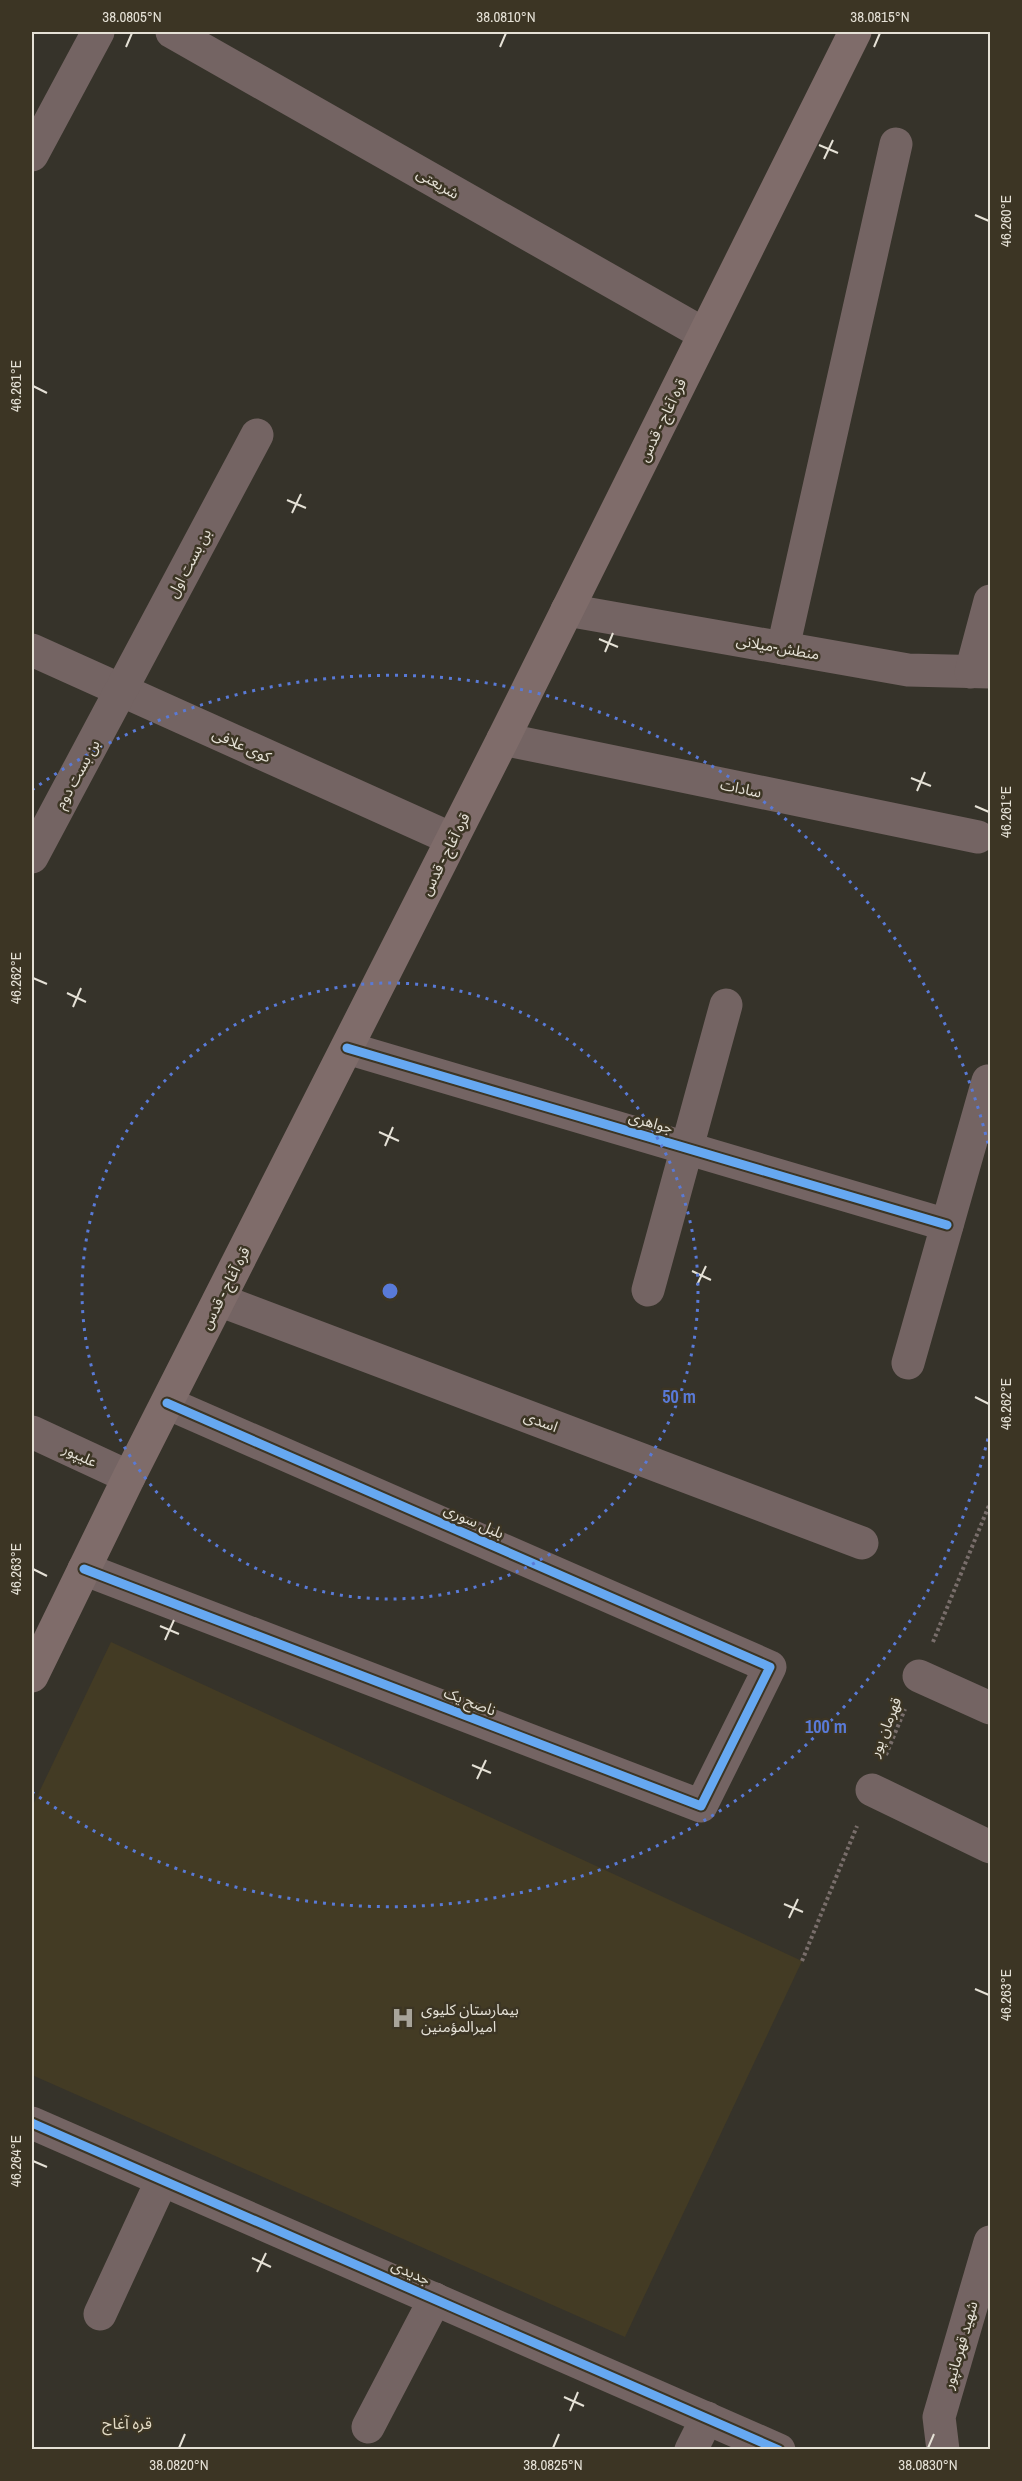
<svg xmlns="http://www.w3.org/2000/svg" width="1022" height="2481" font-family="'Archivo Narrow','Noto Sans Arabic',sans-serif">
  <rect width="100%" height="100%" fill="#36332a"/>
  <path fill="#433b24" d="M111,1642L802,1961L625,2337L32,2075V1807Z"/>
  <g fill="none" stroke-linecap="round" stroke-linejoin="round">
    <g stroke="#796e6b" stroke-width="4" stroke-dasharray="3 3" stroke-linecap="butt">
      <path d="M933,1642L990,1503"/>
      <path d="M886,1755L905,1709"/>
      <path d="M802,1961L857,1826"/>
    </g>
    <g stroke="#746463" stroke-width="33">
      <path d="M172,32L704,334"/>
      <path d="M32,155L98,32"/>
      <path d="M567,610L908,670L990,672"/>
      <path d="M783,648L896,144"/>
      <path d="M32,650L452,839"/>
      <path d="M971,672L990,601"/>
      <path d="M503,739L978,837"/>
      <path d="M32,857L257,435"/>
      <path d="M347,1048L947,1225"/>
      <path d="M648,1290L726,1005"/>
      <path d="M219,1300L862,1543"/>
      <path d="M908,1363L988,1081"/>
      <path d="M32,1432L129,1477"/>
      <path d="M84,1569L701,1806L770,1667L167,1403"/>
      <path d="M919,1676L990,1708"/>
      <path d="M872,1790L990,1847"/>
      <path d="M32,2123L779,2450"/>
      <path d="M100,2314L162,2180"/>
      <path d="M368,2427L435,2299"/>
      <path d="M691,2450L707,2418"/>
      <path d="M943,2450L939,2417L990,2242"/>
    </g>
    <path stroke="#7f6c6a" stroke-width="33" d="M32,1676L129,1477L503,739L855,32"/>
    <g stroke="#3c3524" stroke-width="13">
      <g id="cycleway">
        <path d="M347,1048L947,1225"/>
        <path d="M84,1569L701,1806L770,1667L167,1403"/>
        <path d="M32,2123L779,2450"/>
      </g>
    </g>
    <use href="#cycleway" stroke="#66a8f1" stroke-width="9"/>
  </g>
  <path fill="none" stroke="#e5e1d6" stroke-width="2" d="M126,47L132,33M500,47L506,33M874,47L880,33M819,145L838,153M824,159L833,140M975,215L989,221M33,386L47,393M287,500L306,508M292,513L301,494M599,639L618,647M605,652L613,633M911,778L931,786M917,791L925,772M975,806L989,812M33,978L47,984M67,993L86,1002M73,1007L81,988M379,1132L399,1141M385,1146L393,1127M692,1271L711,1280M697,1285L706,1266M975,1397L989,1404M33,1569L47,1576M160,1626L179,1634M165,1640L174,1620M472,1765L491,1773M477,1779L486,1760M784,1904L803,1912M789,1918L798,1899M975,1989L989,1995M33,2161L47,2167M252,2258L271,2267M257,2272L266,2253M564,2397L584,2406M570,2411L578,2392M179,2448L185,2434M553,2448L559,2434M928,2448L934,2434"/>
  <g fill="none" stroke="#597ad7" stroke-width="3" stroke-dasharray="3 6">
    <circle cx="390" cy="1291" r="308"/>
    <path d="M990 1430A616 616 0 0 1 32 1792M32 790A616 616 0 0 1 990 1152"/>
  </g>
  <defs>
    <g id="hospital-bare" transform="scale(1.8)"><path d="M-5-5h3v3.5h4V-5h3V5h-3V1.5h-4V5h-3Z" fill="#a8a49a" stroke="#3c3524" stroke-width="2.5" paint-order="stroke"/></g>
  </defs>
  <g fill-rule="evenodd">
    <use href="#hospital-bare" x="403" y="2018"/>
  </g>
  <g text-anchor="middle" dominant-baseline="central" stroke-width="5" stroke-linejoin="round" paint-order="stroke">
    <g font-size="15" fill="#e5e1d6" stroke="#3c3524">
      <text transform="translate(438 183) rotate(30)">شریعتی</text>
      <text transform="translate(662 420) rotate(-64)">قره آغاج - قدس</text>
      <text transform="translate(189 563) rotate(-62)">بن بست اول</text>
      <text transform="translate(778 647) rotate(10)">منطش-میلانی</text>
      <text transform="translate(242 745) rotate(24)">کوی علافی</text>
      <text transform="translate(77 774) rotate(-61)">بن بست دوم</text>
      <text transform="translate(741 788) rotate(12)">سادات</text>
      <text transform="translate(445 854) rotate(-63)">قره آغاج - قدس</text>
      <text transform="translate(651 1122) rotate(16)">جواهری</text>
      <text transform="translate(225 1288) rotate(-63)">قره آغاج - قدس</text>
      <text transform="translate(541 1421) rotate(21)">اسدی</text>
      <text transform="translate(80 1455) rotate(25)">علیپور</text>
      <text transform="translate(474 1521) rotate(24)">بلبل سوری</text>
      <text transform="translate(470 1701) rotate(21)">ناصح یک</text>
      <text transform="translate(885 1727) rotate(-68)">قهرمان پور</text>
      <text transform="translate(411 2272) rotate(24)">جدیدی</text>
      <text transform="translate(960 2345) rotate(-74)">شهید قهرمانپور</text>
    </g>
    <g font-size="15" fill="#e5e1d6" stroke="#3c3524" text-anchor="start">
      <text x="421" y="2009">بیمارستان کلیوی<tspan x="421" dy="17">امیرالمؤمنین</tspan></text>
    </g>
    <g font-size="16" fill="#e2dac4" stroke="#3c3524">
      <text x="127" y="2423">قره آغاج</text>
    </g>
  </g>
  <circle cx="390" cy="1291" r="9" fill="#597ad7" stroke="#3c3524" stroke-width="3"/>
  <g font-size="18" text-anchor="middle" font-weight="bold" fill="#597ad7" stroke="#3c3524" stroke-width="5" stroke-linejoin="round" paint-order="stroke">
    <text x="679" y="1403">50 m</text>
    <text x="826" y="1733">100 m</text>
  </g>
  <rect width="1022" height="2481" fill="none" stroke="#3c3524" stroke-width="66"/>
  <rect x="33" y="33" width="956" height="2415" fill="none" stroke="#e5e1d6" stroke-width="2"/>
  <g font-size="15" text-anchor="middle" fill="#e5e1d6">
    <text x="132" y="22">38.0805°N</text>
    <text x="506" y="22">38.0810°N</text>
    <text x="880" y="22">38.0815°N</text>
    <text transform="translate(1006 221) rotate(-90)" y="5">46.260°E</text>
    <text transform="translate(16 386) rotate(-90)" y="5">46.261°E</text>
    <text transform="translate(1006 812) rotate(-90)" y="5">46.261°E</text>
    <text transform="translate(16 978) rotate(-90)" y="5">46.262°E</text>
    <text transform="translate(1006 1404) rotate(-90)" y="5">46.262°E</text>
    <text transform="translate(16 1569) rotate(-90)" y="5">46.263°E</text>
    <text transform="translate(1006 1995) rotate(-90)" y="5">46.263°E</text>
    <text transform="translate(16 2161) rotate(-90)" y="5">46.264°E</text>
    <text x="179" y="2470">38.0820°N</text>
    <text x="553" y="2470">38.0825°N</text>
    <text x="928" y="2470">38.0830°N</text>
  </g>
</svg>
